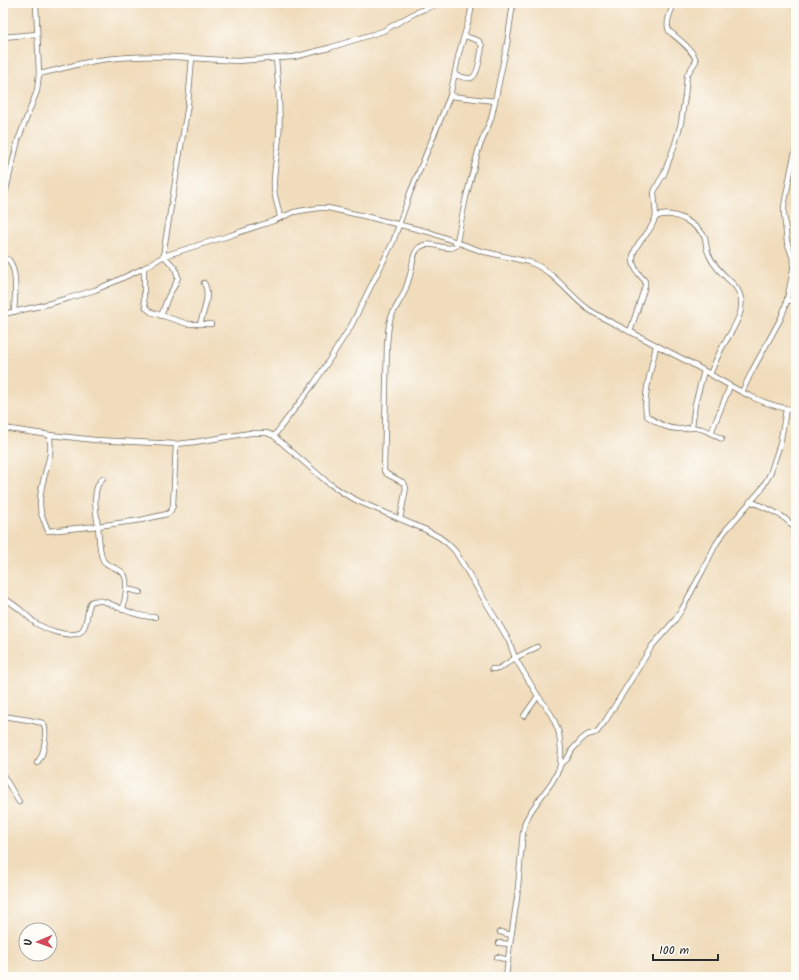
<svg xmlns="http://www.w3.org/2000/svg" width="799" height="980" font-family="Kalam,sans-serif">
  <rect width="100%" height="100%" fill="#fdfcf7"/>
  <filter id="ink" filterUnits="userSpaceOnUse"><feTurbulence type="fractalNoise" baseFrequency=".025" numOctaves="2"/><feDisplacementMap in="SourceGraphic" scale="8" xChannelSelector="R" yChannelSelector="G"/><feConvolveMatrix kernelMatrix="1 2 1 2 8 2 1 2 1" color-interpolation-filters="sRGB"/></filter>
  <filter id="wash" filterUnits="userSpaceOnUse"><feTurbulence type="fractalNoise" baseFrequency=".012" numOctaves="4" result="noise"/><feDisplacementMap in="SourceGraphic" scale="16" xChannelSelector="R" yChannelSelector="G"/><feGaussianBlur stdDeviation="0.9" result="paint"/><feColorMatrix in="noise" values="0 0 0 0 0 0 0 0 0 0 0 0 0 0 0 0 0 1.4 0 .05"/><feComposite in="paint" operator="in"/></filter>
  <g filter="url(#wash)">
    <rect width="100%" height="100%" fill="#f0dcbb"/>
  </g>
  <g filter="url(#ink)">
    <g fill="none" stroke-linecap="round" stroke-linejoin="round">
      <g stroke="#70695d" stroke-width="6">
        <g id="minor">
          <path d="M3,37L37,34"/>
          <path d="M276,58C278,84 281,110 279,136C278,153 273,170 274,188C274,197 279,208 280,218"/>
          <path d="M39,74C55,71 69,66 84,63C120,55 156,56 192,58"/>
          <path d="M455,75C459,76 466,79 471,78C478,77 481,52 482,46L479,41L465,36"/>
          <path d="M450,96L495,101L507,44L513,3"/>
          <path d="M3,202L18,140L37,91L39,74L36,3"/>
          <path d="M656,217L654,192L659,182L664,174L675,144L681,123L685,96L687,75L696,61C694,50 677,38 669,31C665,22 671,12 674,3"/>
          <path d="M3,258L9,260C18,272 15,297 14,312"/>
          <path d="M144,268V301L146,308L151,312L188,324H211"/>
          <path d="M787,301L796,300"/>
          <path d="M3,314L40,306L69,298L95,290L116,281L144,268L164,256L202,244L225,237L273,221L294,212L305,210L319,208H328L364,216L429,232L481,251L529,262C553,270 568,294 588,309C601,318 615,324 629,331C645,339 661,348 677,356C716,375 752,405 796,410"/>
          <path d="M161,316L168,297L176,283L178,277L175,268L164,256V249L188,104L192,58L237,61L294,57L329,48L383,31L415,13L424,9L442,3"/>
          <path d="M200,324C203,313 211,294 204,283"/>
          <path d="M630,332L645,286V281C633,269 628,258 639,243C641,239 645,237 647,233C651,229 653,222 656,217C658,216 660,215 662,215C677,212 697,225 705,237C706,243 706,249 709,255C714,267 725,276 734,285C752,305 733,328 723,346C718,355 714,365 710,374"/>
          <path d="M656,346C653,362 641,403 647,416C658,423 668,430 681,429C687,429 691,427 697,428C706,429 714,435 722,439"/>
          <path d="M742,392L752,371L781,318L785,307L788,295L792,276L794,261L787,242L784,214V206L791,170L796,148"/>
          <path d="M692,427L695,404L704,371"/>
          <path d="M3,428L50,435L95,440L176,444L195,442L250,433H267L274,436L327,482L345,494L360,502L426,530L439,537L447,543L455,551L502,629L509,641L515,658L538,696L545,705L552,716L556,725L559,733L561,750L560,765L559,769L552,782L531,811L525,822L523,832L517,898L510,944L506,977"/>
          <path d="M711,433L730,386"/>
          <path d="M50,435C50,441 51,447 50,454C46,474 37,493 41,513C43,519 46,525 48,531L98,526C99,535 99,552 103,560C105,564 109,565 113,567C116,569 121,570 123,573C130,581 124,600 123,610"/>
          <path d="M274,436L315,382L351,326L393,242L410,193L450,96L459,53L470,16L472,3"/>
          <path d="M103,478C91,488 96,512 98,526L141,520L167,514L170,512L173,506L176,444"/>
          <path d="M750,501C767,509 786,514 796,531"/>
          <path d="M400,519L406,488L404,483L387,474L384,471L387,344C388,336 388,328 390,320C393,311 399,303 403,295C406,289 408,282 410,275C413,266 412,252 420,247C431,239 447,253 456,246L466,197L479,148L491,119L495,101"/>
          <path d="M126,589L140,592"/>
          <path d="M3,598C11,602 17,607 23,612C28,616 32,621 37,624C47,630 64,636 76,634C89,632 86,608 91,602C95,599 102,601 106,602C122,609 137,617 155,617"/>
          <path d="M492,669H498L500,668L515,658L537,647"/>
          <path d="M3,716L29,720L43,723C48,729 44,750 41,757C40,759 38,761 37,763"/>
          <path d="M524,716L538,696"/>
          <path d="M560,765L567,759L572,750L581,740L587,735L594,733L597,732L606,720L652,646L675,620L682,609L702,572L716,544L725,531L761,490L770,474L780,444L784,422L786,409"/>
          <path d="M3,775L19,802"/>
          <path d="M500,932L511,935"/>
          <path d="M499,943L510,944"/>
          <path d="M497,957L508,960"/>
        </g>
      </g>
      <use href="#minor" stroke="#fff" stroke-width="4.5"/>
    </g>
  </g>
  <rect width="799" height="980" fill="none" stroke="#fdfcf7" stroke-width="16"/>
  <g transform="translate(38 942) rotate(268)"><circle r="19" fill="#fdfcf7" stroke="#a9a8a5"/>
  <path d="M0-3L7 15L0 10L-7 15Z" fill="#d1495b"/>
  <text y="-6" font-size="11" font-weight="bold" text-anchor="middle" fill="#2b2b2b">U</text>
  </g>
  <path d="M653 954v6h65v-6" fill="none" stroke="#2b2b2b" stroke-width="2"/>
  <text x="659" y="954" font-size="12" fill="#2b2b2b" stroke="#fdfcf7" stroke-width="3" paint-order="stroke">100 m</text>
</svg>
